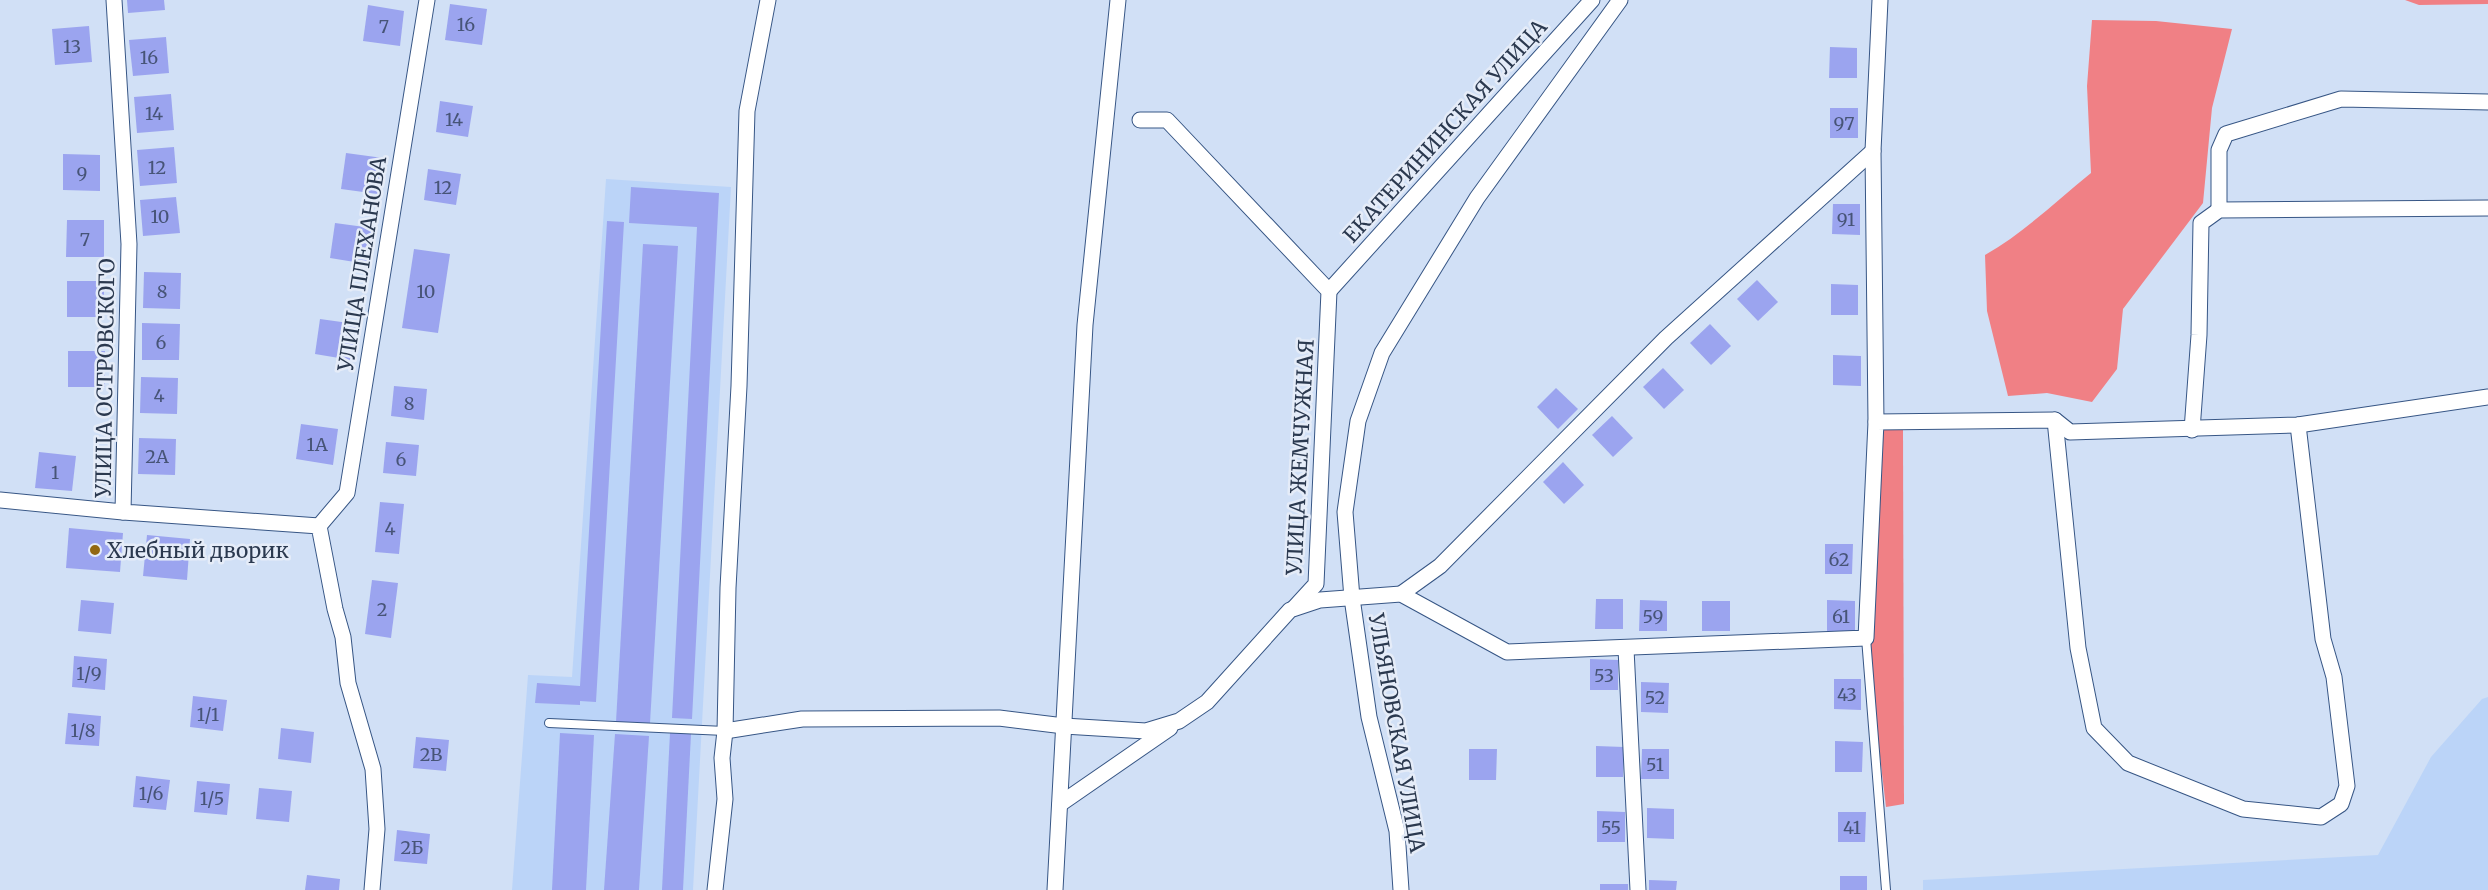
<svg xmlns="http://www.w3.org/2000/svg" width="2488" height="890" font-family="Merriweather,serif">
  <rect width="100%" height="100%" fill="#d1e0f6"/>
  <g fill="#bbd4f8">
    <path d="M606,179L731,187L693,890H512L528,675L572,677Z"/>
    <path d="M2488,697V890H1923V880L2378,855L2431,757L2482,699Z"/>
  </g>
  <g fill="#f08085">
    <path d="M2405,0H2488V4L2419,5Z"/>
    <path d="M2092,20L2156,21L2232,29L2212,108L2203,203L2123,309L2117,369L2092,402L2047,393L2008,396L1987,311L1985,255C2024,233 2056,201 2091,173L2087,86Z"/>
    <path d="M1903,428L1904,804L1886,807L1866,638L1881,429Z"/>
  </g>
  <g fill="#9ba4ef">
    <path d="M127,0H164L165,10L128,13Z"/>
    <path d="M450,4L487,9L482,45L445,40Z"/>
    <path d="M368,5L404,11L400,46L363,41Z"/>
    <path d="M89,26L92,62L55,65L52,29Z"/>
    <path d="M166,37L169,73L133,76L129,40Z"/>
    <path d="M1830,47L1857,48V78H1829Z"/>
    <path d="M171,94L174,130L137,133L134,97Z"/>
    <path d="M440,101L473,106L468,137L436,132Z"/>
    <rect x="1830" y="108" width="28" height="30"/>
    <path d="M174,147L177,183L140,186L137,150Z"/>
    <path d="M346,153L383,158L378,194L341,189Z"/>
    <path d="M63,154L100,155V191L63,190Z"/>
    <path d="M428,169L461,174L456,205L424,200Z"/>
    <path d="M631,187L719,193L692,719L672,718L697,227L629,223Z"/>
    <path d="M176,197L180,233L143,236L140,200Z"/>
    <path d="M1833,204H1860V235L1832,234Z"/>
    <path d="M67,220H104V257H66Z"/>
    <path d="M607,221L624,222L596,702L580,701V705L535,703L537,683L580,686Z"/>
    <path d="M335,223L372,228L367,264L330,258Z"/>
    <path d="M643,244L678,246L650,723L616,722Z"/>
    <path d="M414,249L450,254L438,333L402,328Z"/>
    <path d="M144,272L181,273L180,309L143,308Z"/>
    <path d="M1757,280L1778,302L1758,321L1737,299Z"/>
    <rect x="67" y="281" width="37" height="36"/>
    <path d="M1831,284L1858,285V315H1831Z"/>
    <path d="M320,319L356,324L351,360L315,354Z"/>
    <path d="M142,323L180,324L179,360H142Z"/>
    <path d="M1710,324L1731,346L1711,365L1690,343Z"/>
    <rect x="68" y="351" width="37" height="36"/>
    <path d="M1833,355L1861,356V386L1833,385Z"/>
    <path d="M1663,368L1684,390L1664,409L1643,387Z"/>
    <path d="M141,377L178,378L177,414L140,413Z"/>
    <path d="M394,386L427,389L424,420L391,416Z"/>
    <path d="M1556,388L1578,409L1558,429L1537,407Z"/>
    <path d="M1612,416L1633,438L1613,457L1592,435Z"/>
    <path d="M301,424L338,429L333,465L296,459Z"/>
    <path d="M139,438L176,439L175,475L138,474Z"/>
    <path d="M386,442L419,445L416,476L383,473Z"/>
    <path d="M39,452L76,456L72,491L35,488Z"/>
    <path d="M1563,462L1584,485L1564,504L1543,482Z"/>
    <path d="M380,502L404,504L399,554L375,552Z"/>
    <path d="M69,528L123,533L120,572L66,568Z"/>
    <path d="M147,535L190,539L187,580L143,576Z"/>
    <path d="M1825,544H1853L1852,574H1825Z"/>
    <path d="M372,580L398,583L391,638L365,634Z"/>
    <path d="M1596,599H1623V629H1595Z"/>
    <path d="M81,600L114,603L111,634L78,631Z"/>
    <path d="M1640,600L1667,601V631H1639Z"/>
    <path d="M1827,600L1855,601V631H1827Z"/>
    <rect x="1702" y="601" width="28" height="30"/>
    <path d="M74,656L107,659L105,690L72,687Z"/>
    <path d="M1590,659L1618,660V690H1590Z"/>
    <path d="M1834,679H1861V710L1834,709Z"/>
    <path d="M1641,682L1669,683L1668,713L1641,712Z"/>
    <path d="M193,696L227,700L223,731L190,727Z"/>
    <path d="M68,713L101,716L99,746L65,744Z"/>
    <path d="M281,728L314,732L311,763L278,759Z"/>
    <path d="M560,733L594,735L586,890H552Z"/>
    <path d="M670,733L691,734L683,890H662Z"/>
    <path d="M615,734L649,736L639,890H604Z"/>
    <path d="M416,737L449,740L446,771L413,768Z"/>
    <path d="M1835,741L1863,742L1862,772H1835Z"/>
    <path d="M1596,746L1624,747L1623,777H1596Z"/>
    <path d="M1469,749H1497L1496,780H1469Z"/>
    <path d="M1642,749H1669V779H1641Z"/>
    <path d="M136,776L170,780L166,810L133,807Z"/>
    <path d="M197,781L230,784L227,815L194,812Z"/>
    <path d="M259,788L292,791L289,822L256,819Z"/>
    <path d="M1647,808L1674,809V839L1647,838Z"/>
    <path d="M1597,811L1625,812V842H1597Z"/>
    <path d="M1838,812H1866L1865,842H1838Z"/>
    <path d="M397,830L430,834L427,864L394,861Z"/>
    <path d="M307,875L340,879L339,890H305Z"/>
    <rect x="1840" y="876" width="27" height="14"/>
    <path d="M1649,880L1677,881L1676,890H1649Z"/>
    <rect x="1600" y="884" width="28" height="6"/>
  </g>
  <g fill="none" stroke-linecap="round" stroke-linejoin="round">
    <g stroke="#375685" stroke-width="10">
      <g id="service">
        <path d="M1866,638L1886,890"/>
        <path d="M549,723L725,731"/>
      </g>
    </g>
    <g stroke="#375685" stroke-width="17">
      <g id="minor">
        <path d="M114,0L129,244L123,512L319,526L335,609L343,637L348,683L373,769L377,829L372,890"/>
        <path d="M1140,120H1167L1329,291L1316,584L1294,608"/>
        <path d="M2219,210V150L2226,134L2341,99L2488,102"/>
        <path d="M1329,291L1592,0"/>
        <path d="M2055,420L2078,648L2094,728L2128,763L2243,809L2321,817L2341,804L2347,786L2334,677L2323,639L2298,425"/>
        <path d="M1876,422L1873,151L1880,0"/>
        <path d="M2192,430L2199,335L2201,223L2219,210L2488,208"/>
        <path d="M0,500L123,512"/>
        <path d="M319,526L347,493L427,0"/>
        <path d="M1401,594L1440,566L1666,338L1873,151"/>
        <path d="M1626,649L1638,890"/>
        <path d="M725,731L802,719L999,718L1064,726L1146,731L1179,721L1207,702L1290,610L1320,600L1401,594L1507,652L1866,638L1876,422L2055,420L2070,432L2298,425L2488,397"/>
        <path d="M1060,804L1170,728"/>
        <path d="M715,890L725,799L722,758L725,731L728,588L739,386L747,111L768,0"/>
        <path d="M1055,890L1085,325L1118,0"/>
        <path d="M1401,890L1397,831L1369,717L1352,598L1345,512L1358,421L1382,353L1477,198L1620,0"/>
      </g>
    </g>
    <use href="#service" stroke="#fff" stroke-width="8"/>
    <use href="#minor" stroke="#fff" stroke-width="15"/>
  </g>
  <circle fill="#926711" stroke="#e5ecf8" stroke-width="2" cx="95" cy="550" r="6"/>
  <g text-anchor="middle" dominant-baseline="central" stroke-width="5" stroke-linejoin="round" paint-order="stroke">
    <g font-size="18" fill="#475477">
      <text x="466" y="24">16</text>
      <text x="384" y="26">7</text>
      <text x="72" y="46">13</text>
      <text x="149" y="57">16</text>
      <text x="154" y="113">14</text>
      <text x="454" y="119">14</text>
      <text x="1844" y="123">97</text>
      <text x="157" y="167">12</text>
      <text x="82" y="173">9</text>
      <text x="443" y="187">12</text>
      <text x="160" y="216">10</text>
      <text x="1846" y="219">91</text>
      <text x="85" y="239">7</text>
      <text x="162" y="291">8</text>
      <text x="426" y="291">10</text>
      <text x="161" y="342">6</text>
      <text x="159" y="395">4</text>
      <text x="409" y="403">8</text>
      <text x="317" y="444">1А</text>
      <text x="157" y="456">2А</text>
      <text x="401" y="459">6</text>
      <text x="55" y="472">1</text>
      <text x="390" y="528">4</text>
      <text x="1839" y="559">62</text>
      <text x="382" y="609">2</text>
      <text x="1653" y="616">59</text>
      <text x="1841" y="616">61</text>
      <text x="89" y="673">1/9</text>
      <text x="1604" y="675">53</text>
      <text x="1847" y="694">43</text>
      <text x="1655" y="697">52</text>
      <text x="208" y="714">1/1</text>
      <text x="83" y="730">1/8</text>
      <text x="431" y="754">2В</text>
      <text x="1655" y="764">51</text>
      <text x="151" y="793">1/6</text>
      <text x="212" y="798">1/5</text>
      <text x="1611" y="827">55</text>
      <text x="1852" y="827">41</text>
      <text x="412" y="847">2Б</text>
    </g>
    <g font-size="21" fill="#2b394f" stroke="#e5ecf8">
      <text transform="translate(1445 131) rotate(-48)">ЕКАТЕРИНИНСКАЯ УЛИЦА</text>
      <text transform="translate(362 264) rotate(-81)">УЛИЦА ПЛЕХАНОВА</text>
      <text transform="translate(105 378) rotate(-89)">УЛИЦА ОСТРОВСКОГО</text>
      <text transform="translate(1300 457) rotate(-87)">УЛИЦА ЖЕМЧУЖНАЯ</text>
      <text transform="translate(1397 733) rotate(80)">УЛЬЯНОВСКАЯ УЛИЦА</text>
    </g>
    <g font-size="21" fill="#2b394f" stroke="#e5ecf8" text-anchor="start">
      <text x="107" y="550">Хлебный дворик</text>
    </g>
  </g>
</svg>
